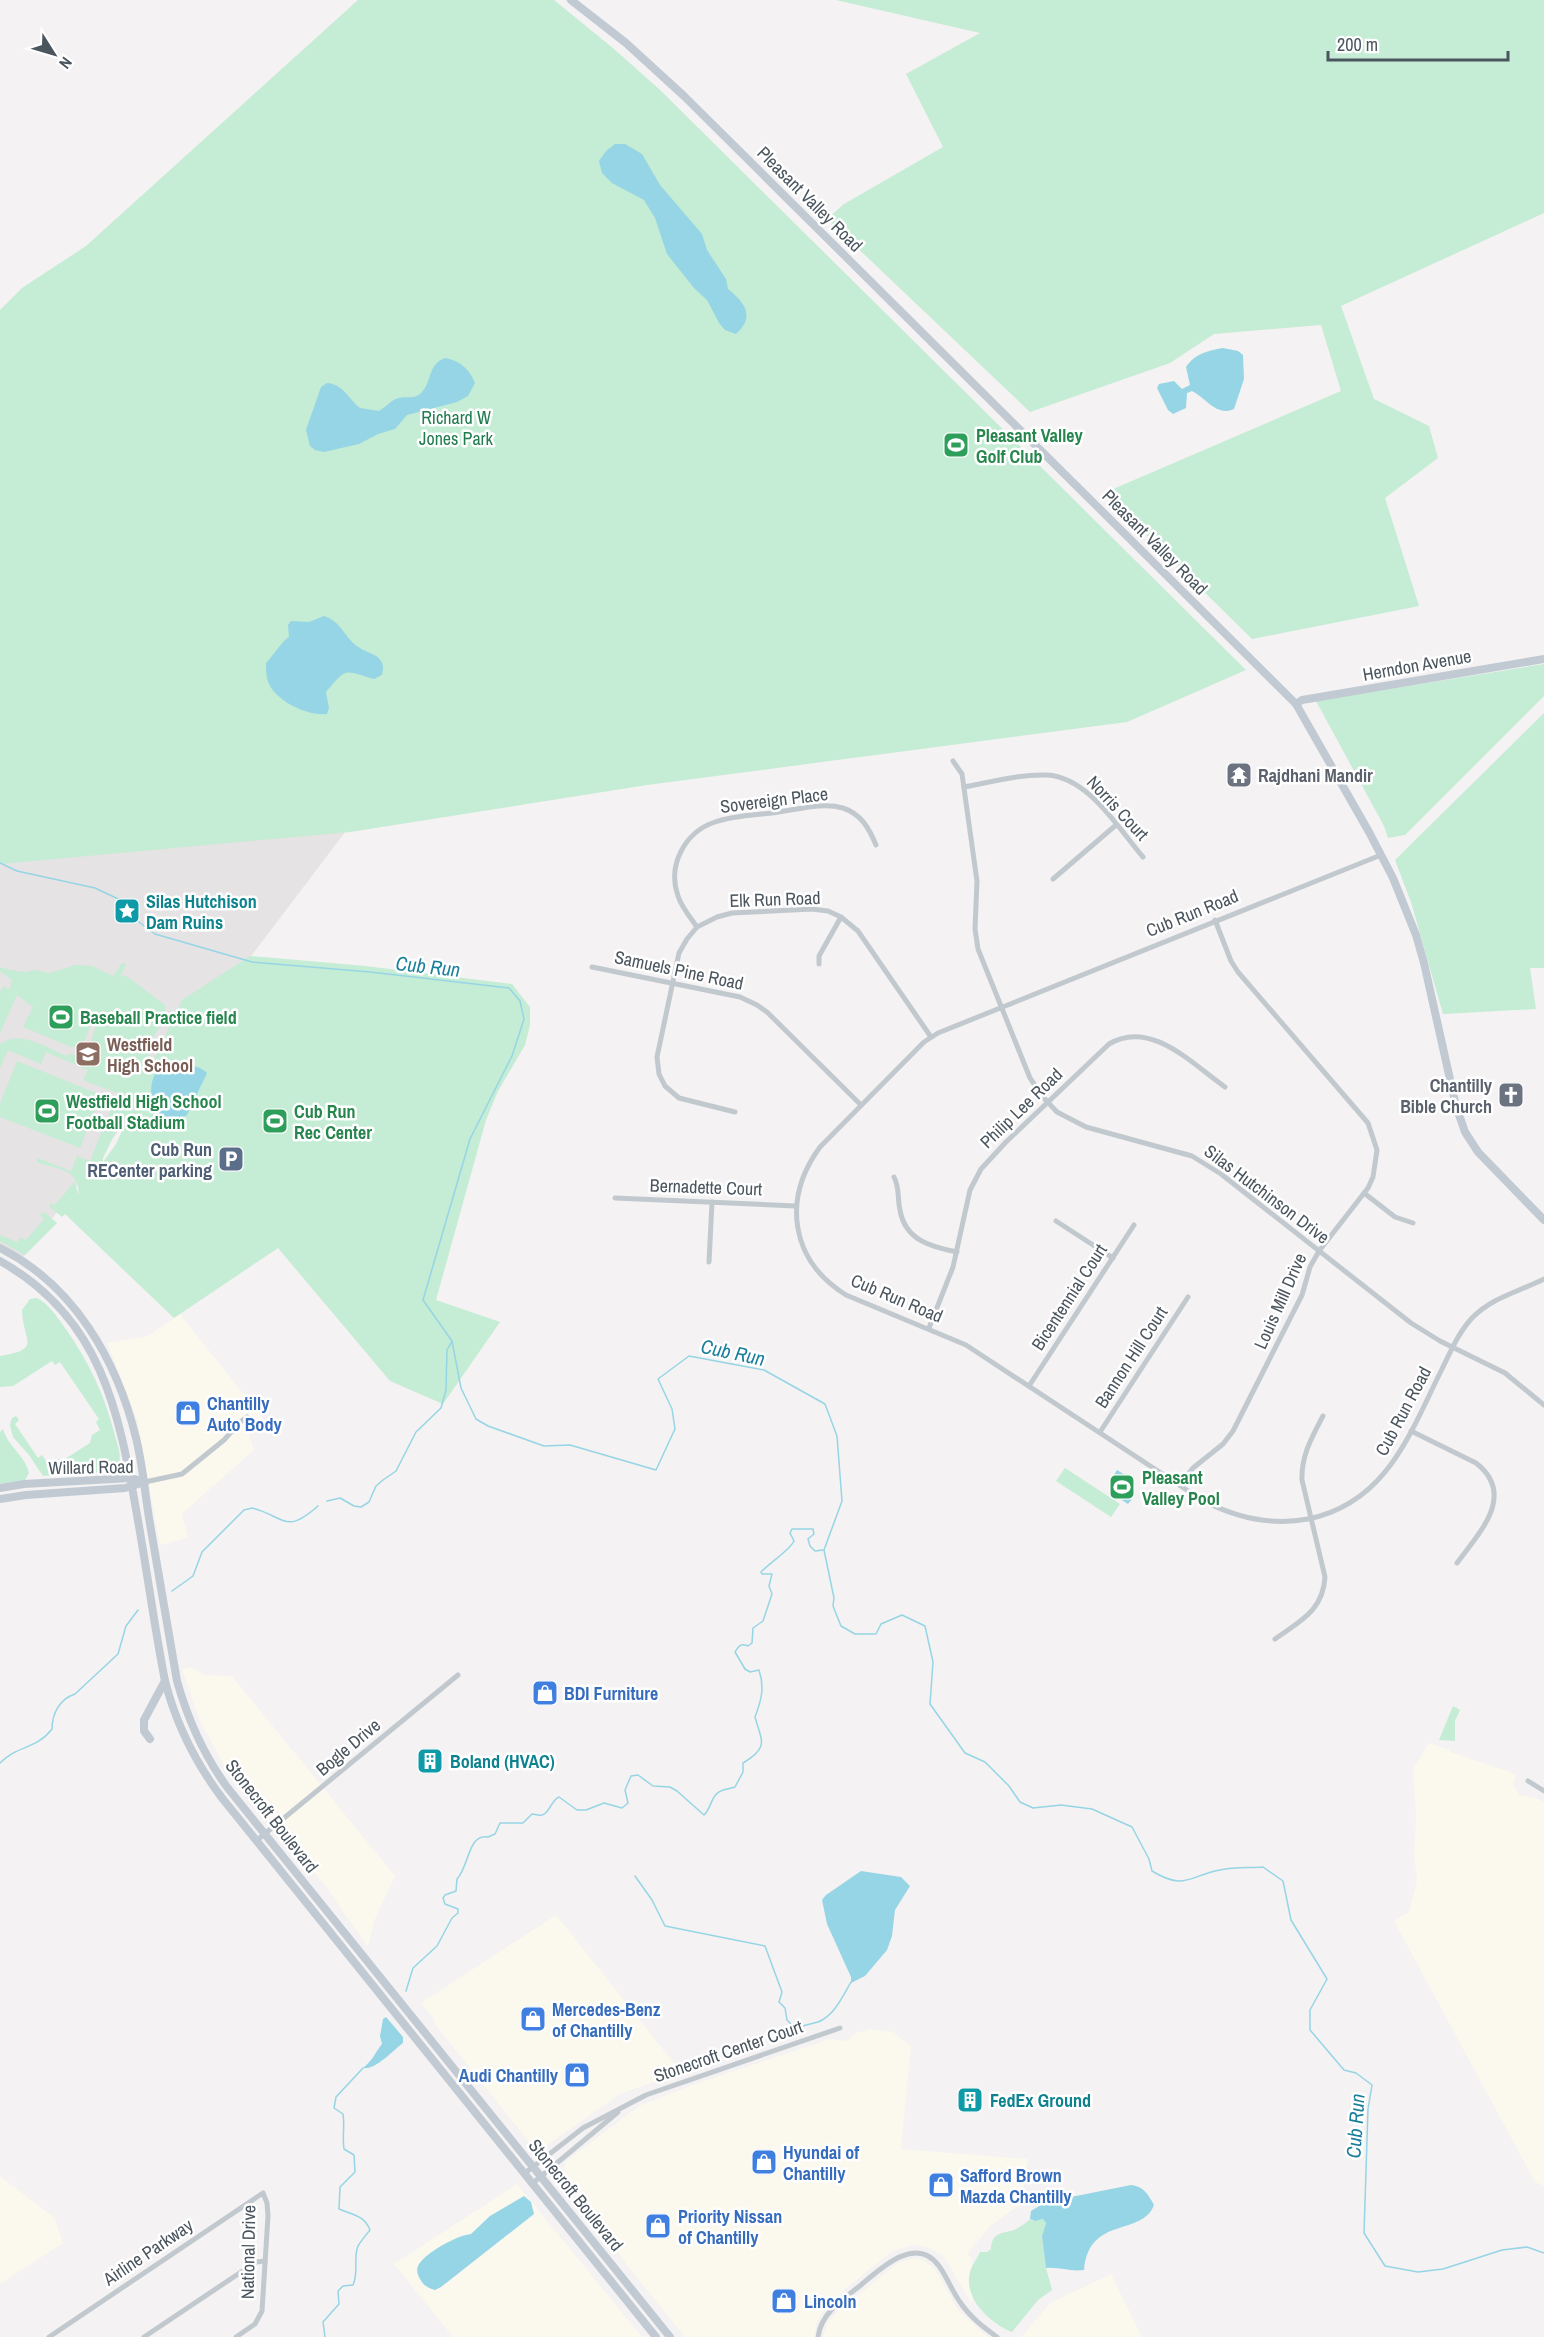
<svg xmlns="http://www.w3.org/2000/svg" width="1544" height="2337" font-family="'Archivo Narrow',sans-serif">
  <rect width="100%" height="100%" fill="#f4f2f2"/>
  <g fill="#fbf8ee" fill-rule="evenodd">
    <path d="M180,1314L269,1426L247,1429L254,1450L182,1514L188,1538L160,1545L137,1420L107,1343L148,1336Z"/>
    <path d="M191,1667L204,1675L232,1676L395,1876L375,1919L368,1947L327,1888L225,1767L200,1721L182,1669Z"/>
    <path d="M1429,1743L1450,1750V1752L1516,1774L1513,1785L1520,1795L1536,1798L1544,1802V2186L1535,2182L1394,1921L1409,1912L1417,1880L1414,1855L1416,1816L1413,1769Z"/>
    <path d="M556,1915L681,2072L620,2094L543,2148L533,2147L434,2023L435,2021L421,2003Z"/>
    <path d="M870,2029L893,2032L911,2046L901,2149L1028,2159L1021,2204L990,2226L967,2254L972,2258V2304L944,2257L930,2248L914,2245L892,2251L828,2303L816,2324L815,2337H685L626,2264L611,2240L563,2180L565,2162L639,2106L692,2085L830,2039L847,2041L856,2033Z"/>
    <path d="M0,2176L54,2217L63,2243L0,2284Z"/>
    <path d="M517,2184L642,2337H453L394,2264ZM524,2196L534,2214L441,2287L435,2290L422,2283L417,2273L427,2256L461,2235L471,2234L490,2216Z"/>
    <path d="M916,2258L923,2260L935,2269L959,2311L988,2337H823L827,2323L837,2312L899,2262Z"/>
    <path d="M1111,2274L1142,2337H1021L1050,2303Z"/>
  </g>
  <path fill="#e5e3e3" d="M355,819L23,1257L0,1244V863Z"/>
  <g fill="#c5ecd4" fill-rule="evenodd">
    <path d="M358,0H554L614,49L659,89L1246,670L1127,722L647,785L350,832L0,864V310L22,288L86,246Z"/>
    <path d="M836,0H1544V213L1341,306L1374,399L1429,426L1438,458L1385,498L1419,606L1252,639L1104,493L1341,391L1321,325L1214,334L1170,363L1030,412L827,219L844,204L943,147L906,74L980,33Z"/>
    <path d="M1544,664V696L1405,835L1388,838L1384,826L1316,701Z"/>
    <path d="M1544,713V968H1530L1536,1009L1443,1014L1411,902L1395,860Z"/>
    <path d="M250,956L365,966L512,984L530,1007V1025L525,1045L498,1091L486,1120L436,1300L500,1322L443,1404L390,1381L278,1248L174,1318L65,1214L62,1217L50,1207V1203L55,1205L74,1182L79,1195C78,1167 57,1170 37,1162V1158L71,1171L77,1156L90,1161L112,1106L116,1103L117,1093L83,1080L88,1070L46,1052L41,1064L8,1050L0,1068V1044C19,1029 48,1048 67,1056L69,1053L76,1056L88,1052L99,1015L95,1013L86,1038L78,1047H71L23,1027L33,1007L17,995L0,1033V992L3,986L10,990L12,980L0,971V967L9,970L26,972L35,970L50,973L75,965L92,966L113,976L122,963L126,964L120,977L123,975L128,977L165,1005C167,1030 143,1036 151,1066L182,1000ZM130,1113L116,1144L103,1162V1158L122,1119Z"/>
    <path d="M17,1061L101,1095L80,1148L0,1117V1104Z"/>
    <path d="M44,1212L57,1223L25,1255L0,1241V1235L17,1242L20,1238L26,1240L44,1219L40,1215Z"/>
    <path d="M37,1298C50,1305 57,1317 65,1328C88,1360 104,1394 114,1432C117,1445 125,1459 115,1471L43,1476L29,1455L13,1437L10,1425L12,1418L16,1416L19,1420L15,1424L38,1458L42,1455L49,1465L58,1459H65L90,1443L92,1435L100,1430L96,1422L99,1419L60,1362L55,1365L52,1361L13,1386L0,1387V1356C43,1349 23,1342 22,1310L30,1299Z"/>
    <path d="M3,1429C8,1447 25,1455 29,1473L25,1480L0,1484V1432Z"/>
    <path d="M1065,1468L1120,1504L1111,1517L1056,1481Z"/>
    <path d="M1453,1706L1460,1710L1455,1721V1741L1439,1740Z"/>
    <path d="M1030,2219L1032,2221L1043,2219L1046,2223L1042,2236L1046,2268L1052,2290L1038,2300L1012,2332C989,2323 961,2296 971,2269C973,2263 978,2258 980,2252H987L991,2249C992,2232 1001,2234 1014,2230C1019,2228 1026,2223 1030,2219Z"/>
  </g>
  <g fill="#96d5e5">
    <path d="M615,144H625L642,154L660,185L702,234L707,250L726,279L728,289C744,302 756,316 736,334L725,330L719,323L707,300L694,288L667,254L655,218L644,200L612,183L602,173L599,161L606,151Z"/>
    <path d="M1223,348L1238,351L1243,355L1244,379L1234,409C1217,417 1206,398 1192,391L1187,393L1186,408L1173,414L1168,410L1157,388L1159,384L1174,381L1182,389L1190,385L1186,367C1196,353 1207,351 1223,348Z"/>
    <path d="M445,358C461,361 469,369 475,383L468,396L457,402L407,415L395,429L378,434L359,444L324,452L315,450L310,446L306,430L321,387L327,383C343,384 349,399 360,408L379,411C386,407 392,399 399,398C408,396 415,400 422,392C432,381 428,364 445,358Z"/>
    <path d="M324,616C343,622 344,639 360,648C367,653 376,653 381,661C384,665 383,669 382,675L374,679C344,671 348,666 326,692L329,708L327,714C308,716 280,703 270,686C266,679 266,670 266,663C273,656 282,641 289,637L288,625L291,621L309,622Z"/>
    <path d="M168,1064C181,1065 197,1063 207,1073L187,1115C154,1136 136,1075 168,1064Z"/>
    <path d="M1117,1470L1133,1480L1124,1493L1132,1499L1128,1504L1111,1493L1118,1481L1113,1477Z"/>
    <path d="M861,1871L901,1877L910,1886L895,1910L892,1936L887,1950L865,1976L851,1983V1977L827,1924L822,1900L826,1895Z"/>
    <path d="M386,2017L403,2037V2043C392,2051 376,2070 363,2068C374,2059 374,2054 382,2044L380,2036L383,2019Z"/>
    <path d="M1131,2185C1143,2186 1148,2194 1154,2205C1142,2237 1089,2215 1084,2270C1071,2272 1060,2267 1046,2268L1042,2236L1046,2223L1043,2219L1035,2221L1030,2219L1031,2211L1046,2202Z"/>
    <path d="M524,2196L531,2202L534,2214L441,2287L435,2290C428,2288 424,2286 420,2279C418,2275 416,2271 418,2266C424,2253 458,2235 471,2234L490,2216Z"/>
  </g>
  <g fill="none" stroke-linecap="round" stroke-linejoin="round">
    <g stroke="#96d5e5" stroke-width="1.5">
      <path d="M0,863L17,871L95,888L129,904L135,919L155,934L252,962L370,972L509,988L520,1001L524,1019L512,1056L470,1139L423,1300L452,1341L461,1388L476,1419L488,1426L544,1446L570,1445L656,1470L675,1429L672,1409L658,1379L689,1356L764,1370L825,1404L837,1436L842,1501L824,1550L834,1598L833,1606L841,1626L855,1634H876L881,1624L902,1615L925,1626L933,1662L930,1704L965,1753L985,1762L1009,1786L1020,1802L1033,1808L1061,1805L1092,1809L1132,1827L1149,1859L1152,1871C1185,1891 1188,1876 1220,1870C1234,1867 1249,1868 1263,1867L1283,1881L1291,1920L1327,1979L1310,2010V2030L1344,2070L1356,2073L1372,2085L1368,2109L1364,2233L1385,2266L1418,2272L1443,2269L1502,2250L1527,2247L1544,2253"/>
      <path d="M327,1501L340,1498L354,1506L361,1507L369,1502L376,1486L383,1480L396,1471L416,1432L441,1408L446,1390L447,1350L452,1341"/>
      <path d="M172,1591L193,1576L202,1552L244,1510L252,1508C286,1517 285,1535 318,1506"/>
      <path d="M0,1763C17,1745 36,1750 52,1729C52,1713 60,1699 75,1694L118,1654L126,1626L138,1610"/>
      <path d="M635,1876L652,1900L665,1926L765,1946L782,1992L779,2002L785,2008L787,2020L796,2029C804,2024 809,2025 818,2022C834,2016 843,1996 851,1982"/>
      <path d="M406,1991L413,1968L437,1946L452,1918L458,1913V1909L445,1904L443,1898L445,1895L456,1891L457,1879C469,1867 468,1833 488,1837L495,1834L500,1823H523L532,1814C535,1814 538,1816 542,1815C550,1813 551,1800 559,1797L577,1810H586L604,1803L622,1808L628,1803L625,1790L631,1776L638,1775L653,1786L670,1787L677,1791L704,1815C711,1809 711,1796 719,1792C723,1789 730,1789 735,1787L743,1772V1763C769,1747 762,1742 755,1717C761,1701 765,1688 759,1670L750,1672L745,1669L735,1652C738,1646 741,1643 748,1646L752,1643L753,1628L763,1621L772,1594L769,1586L772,1574H762L761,1572C768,1564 790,1550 794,1541L790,1533L792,1529H813L814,1534L808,1539L810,1546L815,1551L823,1550"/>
      <path d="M325,2337L323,2322L339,2304L338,2291L343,2286L353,2285C359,2273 353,2258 358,2246C361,2241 366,2235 370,2230C364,2215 353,2215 339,2209L340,2187L355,2172L354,2155L344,2149C342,2137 345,2127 343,2114L334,2108L336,2097L363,2068"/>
    </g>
    <g stroke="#c1c9cf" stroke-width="5">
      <path d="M953,761L962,774L977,881L975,929L978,949L1030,1078L1043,1097L1057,1112L1086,1127L1192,1156L1221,1174L1411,1323L1440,1341L1505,1373L1544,1405"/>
      <path d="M964,787C991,782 1020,774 1047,775C1088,777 1118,828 1143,857"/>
      <path d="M1381,855L938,1033L924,1042L820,1147C782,1199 790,1260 846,1295L966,1345L1202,1500C1236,1518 1270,1526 1308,1519C1387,1503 1410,1433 1442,1369C1451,1351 1458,1333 1472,1318C1493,1297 1518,1292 1544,1279"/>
      <path d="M1053,879L1116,825"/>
      <path d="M697,927C690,917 682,908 678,896C667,865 685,832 715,822C735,815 759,815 779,812C799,809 824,802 843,808C861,814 869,828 876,845"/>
      <path d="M819,964V956L841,917"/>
      <path d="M592,967L740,997L757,1005L767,1012L861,1105"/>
      <path d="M735,1112L679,1098L665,1086L659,1074L657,1057L679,953L687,939L697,927L717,917L732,913L812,909L828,911L841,917L858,931L931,1037"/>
      <path d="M894,1177C900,1189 897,1197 900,1210C905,1240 931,1247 957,1252"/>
      <path d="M1364,1193L1395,1217L1413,1223"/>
      <path d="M615,1198L795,1206"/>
      <path d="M1056,1221L1113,1258"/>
      <path d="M709,1262L712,1202"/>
      <path d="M929,1328L953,1267L970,1190L981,1169L1006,1142L1109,1044C1151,1019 1192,1064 1225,1087"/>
      <path d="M1029,1386L1134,1225"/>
      <path d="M1411,1431L1476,1463C1517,1495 1479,1533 1457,1563"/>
      <path d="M1100,1432L1188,1297"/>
      <path d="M145,1482L182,1474L224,1440L239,1423L247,1417"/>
      <path d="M1180,1485L1193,1468L1223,1444L1233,1431L1302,1295L1310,1267L1319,1251L1368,1188L1373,1177L1377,1150L1368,1123L1238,972L1231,961L1215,920"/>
      <path d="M1275,1639C1300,1621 1323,1611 1325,1577L1302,1480C1301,1456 1312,1437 1323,1416"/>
      <path d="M1528,1781L1544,1791"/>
      <path d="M256,1841L458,1675"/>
      <path d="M525,2173L583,2128L646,2095L840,2028"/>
      <path d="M533,2183L618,2112"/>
      <path d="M49,2337L263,2193L267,2203L268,2216L262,2311L255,2324L236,2337"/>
      <path d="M144,2337L256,2262L265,2261"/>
      <path d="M818,2337C821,2313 843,2299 861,2285C880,2269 916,2234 939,2266C947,2277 952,2291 960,2302C970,2317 983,2327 997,2337"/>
    </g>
    <g stroke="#c1cad3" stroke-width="8">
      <path d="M571,0L626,43L684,96L1296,704L1369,832L1393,878L1416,935L1424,963L1456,1106L1465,1132L1478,1152L1544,1220"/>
      <path d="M1296,704L1302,700L1544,659"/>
      <path d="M0,1248C74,1285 117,1360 136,1438C143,1466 145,1495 150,1524C159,1576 168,1628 177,1681C188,1720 203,1754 227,1787L670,2337"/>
      <path d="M0,1261C101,1317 119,1411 137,1515C147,1570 154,1625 165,1681C176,1724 195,1762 222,1798L656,2337"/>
      <path d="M0,1488L24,1484L131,1478L145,1482"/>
      <path d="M0,1499L26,1495L125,1488L145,1482"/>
      <path d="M150,1739L144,1731V1720L165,1681"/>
    </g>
  </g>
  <defs>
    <g id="stadium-square" transform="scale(1.35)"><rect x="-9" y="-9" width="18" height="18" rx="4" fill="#2e9e5b" stroke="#fff"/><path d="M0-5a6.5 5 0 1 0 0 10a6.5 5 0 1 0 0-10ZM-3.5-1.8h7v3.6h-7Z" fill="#fff"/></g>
    <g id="temple-square" transform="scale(1.35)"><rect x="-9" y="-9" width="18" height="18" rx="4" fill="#6b7280" stroke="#fff"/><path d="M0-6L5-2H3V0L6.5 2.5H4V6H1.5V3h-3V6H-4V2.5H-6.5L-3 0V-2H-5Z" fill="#fff"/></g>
    <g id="sight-square" transform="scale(1.35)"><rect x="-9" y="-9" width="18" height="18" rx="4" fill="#0f9aa8" stroke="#fff"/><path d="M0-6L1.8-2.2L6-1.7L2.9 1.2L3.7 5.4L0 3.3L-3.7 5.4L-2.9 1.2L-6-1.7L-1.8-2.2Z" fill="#fff"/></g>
    <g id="school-square" transform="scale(1.35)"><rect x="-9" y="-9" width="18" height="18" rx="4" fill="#8d6e63" stroke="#fff"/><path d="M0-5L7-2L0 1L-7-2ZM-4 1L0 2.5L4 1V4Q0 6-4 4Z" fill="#fff"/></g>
    <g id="church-square" transform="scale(1.35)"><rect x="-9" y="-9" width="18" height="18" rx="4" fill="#6b7280" stroke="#fff"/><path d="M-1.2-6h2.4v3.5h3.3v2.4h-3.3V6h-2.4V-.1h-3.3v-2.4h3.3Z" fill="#fff"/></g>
    <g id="parking-square" transform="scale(1.35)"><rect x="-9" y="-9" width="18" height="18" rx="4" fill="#5c6f8a" stroke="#fff"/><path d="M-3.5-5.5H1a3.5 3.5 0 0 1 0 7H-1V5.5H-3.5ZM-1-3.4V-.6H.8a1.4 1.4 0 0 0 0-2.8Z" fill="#fff"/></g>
    <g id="shop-square" transform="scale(1.35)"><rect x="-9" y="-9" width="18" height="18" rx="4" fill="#3f7fe0" stroke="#fff"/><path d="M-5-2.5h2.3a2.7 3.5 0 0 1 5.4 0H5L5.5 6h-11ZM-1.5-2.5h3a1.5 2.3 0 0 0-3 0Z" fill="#fff"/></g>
    <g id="building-square" transform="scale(1.35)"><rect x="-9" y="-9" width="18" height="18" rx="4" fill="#0f9aa8" stroke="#fff"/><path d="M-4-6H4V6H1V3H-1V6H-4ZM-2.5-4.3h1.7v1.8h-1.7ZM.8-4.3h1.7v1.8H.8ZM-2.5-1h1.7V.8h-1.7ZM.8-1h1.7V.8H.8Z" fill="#fff"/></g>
  </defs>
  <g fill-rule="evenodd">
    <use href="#stadium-square" x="956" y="445"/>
    <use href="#temple-square" x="1239" y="775"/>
    <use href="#sight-square" x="127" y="911"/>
    <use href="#stadium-square" x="61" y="1017"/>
    <use href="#school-square" x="88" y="1054"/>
    <use href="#church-square" x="1511" y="1095"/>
    <use href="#stadium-square" x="47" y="1111"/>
    <use href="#stadium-square" x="275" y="1121"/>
    <use href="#parking-square" x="231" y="1159"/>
    <use href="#shop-square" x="188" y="1413"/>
    <use href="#stadium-square" x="1122" y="1487"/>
    <use href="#shop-square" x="545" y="1693"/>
    <use href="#building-square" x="430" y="1761"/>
    <use href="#shop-square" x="533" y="2019"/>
    <use href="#shop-square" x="577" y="2075"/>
    <use href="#building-square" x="970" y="2100"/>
    <use href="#shop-square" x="764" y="2162"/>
    <use href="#shop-square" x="941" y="2185"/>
    <use href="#shop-square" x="658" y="2226"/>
    <use href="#shop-square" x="784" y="2301"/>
  </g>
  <g text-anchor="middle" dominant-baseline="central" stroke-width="5" stroke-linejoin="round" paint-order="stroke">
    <g font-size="18" fill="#4b555e" stroke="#fff">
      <text transform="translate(810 199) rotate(45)">Pleasant Valley Road</text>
      <text transform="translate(1155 542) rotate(45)">Pleasant Valley Road</text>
      <text transform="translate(1417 665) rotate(-10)">Herndon Avenue</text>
      <text transform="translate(774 800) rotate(-7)">Sovereign Place</text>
      <text transform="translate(1118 808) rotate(47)">Norris Court</text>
      <text transform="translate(775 899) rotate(-2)">Elk Run Road</text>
      <text transform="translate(1192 913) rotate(-22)">Cub Run Road</text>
      <text transform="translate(679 970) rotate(12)">Samuels Pine Road</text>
      <text transform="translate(1021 1108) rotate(-44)">Philip Lee Road</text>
      <text transform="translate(706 1187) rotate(2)">Bernadette Court</text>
      <text transform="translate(1267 1194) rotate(37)">Silas Hutchinson Drive</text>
      <text transform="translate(1069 1297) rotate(-57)">Bicentennial Court</text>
      <text transform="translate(897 1298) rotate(23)">Cub Run Road</text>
      <text transform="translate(1280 1301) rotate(-66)">Louis Mill Drive</text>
      <text transform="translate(1131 1357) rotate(-57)">Bannon Hill Court</text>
      <text transform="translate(1403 1411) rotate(-62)">Cub Run Road</text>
      <text transform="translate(91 1467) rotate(-1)">Willard Road</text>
      <text transform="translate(348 1747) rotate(-40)">Bogle Drive</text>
      <text transform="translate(272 1816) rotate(52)">Stonecroft Boulevard</text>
      <text transform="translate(728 2051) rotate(-19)">Stonecroft Center Court</text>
      <text transform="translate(576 2195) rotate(51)">Stonecroft Boulevard</text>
      <text transform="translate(148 2252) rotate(-34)">Airline Parkway</text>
      <text transform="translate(248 2252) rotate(-89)">National Drive</text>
    </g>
    <g font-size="18" fill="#207b4e" stroke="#fff">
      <text x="456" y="417">Richard W<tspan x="456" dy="21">Jones Park</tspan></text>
    </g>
    <g font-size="18" font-weight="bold" fill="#27864d" stroke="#fff" text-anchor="start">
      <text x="976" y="435">Pleasant Valley<tspan x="976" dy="21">Golf Club</tspan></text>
      <text x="80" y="1017">Baseball Practice field</text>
      <text x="66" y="1101">Westfield High School<tspan x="66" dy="21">Football Stadium</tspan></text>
      <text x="294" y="1111">Cub Run<tspan x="294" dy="21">Rec Center</tspan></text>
      <text x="1142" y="1477">Pleasant<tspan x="1142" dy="21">Valley Pool</tspan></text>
    </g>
    <g font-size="18" font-weight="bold" fill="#5b616d" stroke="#fff" text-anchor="start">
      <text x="1258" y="775">Rajdhani Mandir</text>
      <text x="1492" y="1085" text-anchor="end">Chantilly<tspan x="1492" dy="21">Bible Church</tspan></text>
    </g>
    <g font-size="18" font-weight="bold" fill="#0d838f" stroke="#fff" text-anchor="start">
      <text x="146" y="901">Silas Hutchison<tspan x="146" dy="21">Dam Ruins</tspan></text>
      <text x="450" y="1761">Boland (HVAC)</text>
      <text x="990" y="2100">FedEx Ground</text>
    </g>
    <g font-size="18" font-weight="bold" fill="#785e54" stroke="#fff" text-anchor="start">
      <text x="107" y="1044">Westfield<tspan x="107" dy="21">High School</tspan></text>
    </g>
    <g font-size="18" font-weight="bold" fill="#4e5e75" stroke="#fff" text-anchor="end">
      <text x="212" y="1149">Cub Run<tspan x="212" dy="21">RECenter parking</tspan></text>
    </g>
    <g font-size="18" font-weight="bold" fill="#366cbe" stroke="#fff" text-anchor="start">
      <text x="207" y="1403">Chantilly<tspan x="207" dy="21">Auto Body</tspan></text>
      <text x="564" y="1693">BDI Furniture</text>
      <text x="552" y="2009">Mercedes-Benz<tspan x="552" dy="21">of Chantilly</tspan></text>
      <text x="558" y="2075" text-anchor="end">Audi Chantilly</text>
      <text x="783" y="2152">Hyundai of<tspan x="783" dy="21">Chantilly</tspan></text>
      <text x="960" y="2175">Safford Brown<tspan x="960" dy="21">Mazda Chantilly</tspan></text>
      <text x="678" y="2216">Priority Nissan<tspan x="678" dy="21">of Chantilly</tspan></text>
      <text x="804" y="2301">Lincoln</text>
    </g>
    <g font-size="20" font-style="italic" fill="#197f9b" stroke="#fff">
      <text transform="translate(428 966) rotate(6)">Cub Run</text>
      <text transform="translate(733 1352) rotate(12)">Cub Run</text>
      <text transform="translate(1355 2126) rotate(-86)">Cub Run</text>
    </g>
  </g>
  <g transform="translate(54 54) rotate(127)" stroke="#ffffff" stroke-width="4.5" paint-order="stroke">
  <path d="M0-4.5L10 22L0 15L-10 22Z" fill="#4b555e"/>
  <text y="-9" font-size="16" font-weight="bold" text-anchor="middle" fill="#4b555e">N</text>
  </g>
  <path d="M1328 51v9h180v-9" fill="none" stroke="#4b555e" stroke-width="3"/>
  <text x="1337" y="51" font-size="18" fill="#4b555e" stroke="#ffffff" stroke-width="4.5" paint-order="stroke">200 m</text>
</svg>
